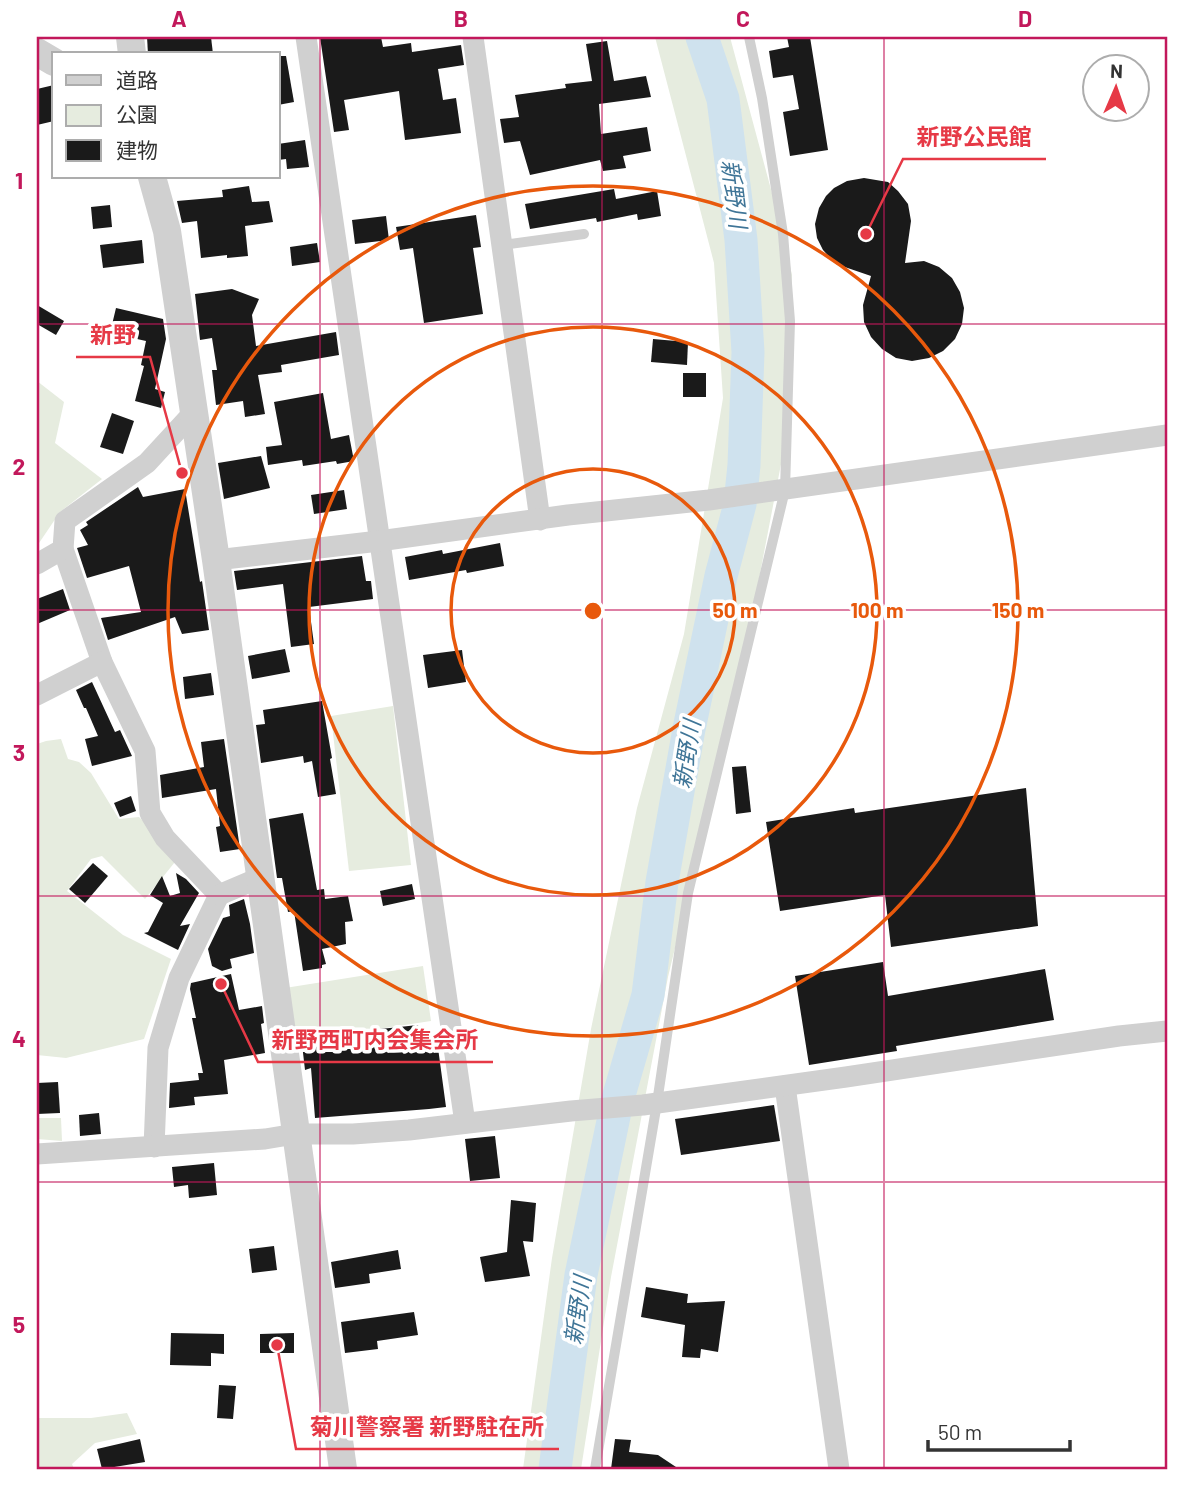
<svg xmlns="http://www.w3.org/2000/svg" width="1204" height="1506" font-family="Barlow,'Noto Sans JP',sans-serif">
  <rect width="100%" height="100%" fill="#fff"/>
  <g fill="#e6ecdf">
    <path d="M655,37H730L783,234L792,275L786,438L739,683L668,977L611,1277L581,1469H523L552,1258L591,1029L637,808L684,634L723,398L714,263Z"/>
    <path d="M37,381L64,402L55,443L102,479L60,512L37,546Z"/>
    <path d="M393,706L411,865L349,871L331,716Z"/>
    <path d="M61,739L68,759L79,762L91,773L119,819L139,817L179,857L145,899L102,856L91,859L67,891L123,935L171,959L144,1039L66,1058L37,1055V744L46,741Z"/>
    <path d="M423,966L431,1021L292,1042L285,988Z"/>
    <path d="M37,1118H61L62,1141L37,1139Z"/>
    <path d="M127,1413L137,1434L95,1443L72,1464L74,1469H37V1418H91Z"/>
  </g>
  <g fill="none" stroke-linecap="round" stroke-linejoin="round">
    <path stroke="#cfe2ee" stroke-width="33" d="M555,1469L581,1275L617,1102L648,995L662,882L689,729L721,576L740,504L744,465L748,352L741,240L723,99L702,37"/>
  </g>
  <g fill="#1a1a1a">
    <path d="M147,37H211L213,54H148Z"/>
    <path d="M320,37H381L383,47L411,43L412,52L461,45L464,65L438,69L443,100L456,98L461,133L405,140L399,91L344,100L349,130L334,132Z"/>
    <path d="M787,37H810L828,150L790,156L783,112L799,109L793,75L773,78L769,51L789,47Z"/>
    <path d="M607,41L614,81L646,76L651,97L599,104L601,134L647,127L651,151L623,156L626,168L603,171L600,160L530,175L520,141L504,143L500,119L519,117L515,95L566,88L565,84L592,81L586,44Z"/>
    <path d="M278,56H286L294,102L278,105Z"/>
    <path d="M54,85V121L37,125V89Z"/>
    <path d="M305,140L309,167L287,169L286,159L278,160V144Z"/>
    <path d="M864,178L888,182L898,191L908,204L911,221L905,263L924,261L939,267L952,278L960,292L964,308L962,324L955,339L943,351L929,358L912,361L896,358L882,349L871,337L864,322L863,305L871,276L836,264L823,250L817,238L815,224L819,208L826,196L834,188L847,181Z"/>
    <path d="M249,186L252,202L269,201L273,222L245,226L248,256L227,258V255L201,258L197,221L182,223L177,201L223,197L222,190Z"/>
    <path d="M614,189L616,199L657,191L661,216L638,220L637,214L597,222L596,218L530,229L525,204Z"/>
    <path d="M110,205L112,227L93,229L91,207Z"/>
    <path d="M476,215L481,247L473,248L483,314L424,323L413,248L400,250L396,227Z"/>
    <path d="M386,216L389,240L355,244L352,220Z"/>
    <path d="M142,240L144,263L103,268L100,245Z"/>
    <path d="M317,243L320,262L292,266L290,247Z"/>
    <path d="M232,289L259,299L252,315L256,346L336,332L339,355L281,365L282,372L258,375L265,414L245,417L243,401L216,405L212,370H217L212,338L200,340L195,294Z"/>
    <path d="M37,305L64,321L56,335L37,324Z"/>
    <path d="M116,308L163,319L166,339L155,389L165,392L161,408L135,401L144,366L141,365L146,341L110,333Z"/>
    <path d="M653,339L688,342L687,365L651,362Z"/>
    <rect x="683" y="373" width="23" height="24"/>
    <path d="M323,393L331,439L349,435L354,461L337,464L336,461L303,466L302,460L268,465L266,447L282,445L274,402Z"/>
    <path d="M112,413L134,421L123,454L100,447Z"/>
    <path d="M261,456L270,488L224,499L218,463Z"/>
    <path d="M138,487L143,497L185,489L200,582L202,581L209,630L182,634L175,617L108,640L101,618L141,612L129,566L87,578L77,548L88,545L80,530L88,525L86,522Z"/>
    <path d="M344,490L347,509L314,514L311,495Z"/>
    <path d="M500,543L504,566L467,573L466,570L409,580L405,557L442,550L443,554Z"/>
    <path d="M362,556L366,581H371L373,599L309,607L314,644L291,647L283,584L237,590L234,571Z"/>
    <path d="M63,589L70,610L37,624V599Z"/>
    <path d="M285,649L290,672L252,679L248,656Z"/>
    <path d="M462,650L466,682L428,688L423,655Z"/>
    <path d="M211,673L214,695L185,699L183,677Z"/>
    <path d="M92,682L115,732L120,730L132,756L92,766L85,739L98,736L86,708H84L76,690Z"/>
    <path d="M322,701L332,758L330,759L336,794L318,797L312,761L304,763L303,756L261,763L256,725L265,724L263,710Z"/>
    <path d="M224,739L240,849L220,852L216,827L220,826L216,789L162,798L160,775L204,767L201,742Z"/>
    <path d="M746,766L751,812L736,814L732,767Z"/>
    <path d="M1026,788L1038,926L891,947L885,895L780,911L766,822L854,808L855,813Z"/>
    <path d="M131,796L136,811L120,817L114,803Z"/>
    <path d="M303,813L317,890L324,889L325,899L348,896L353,921L345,922L346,944L322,949L326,964L322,965V968L303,971L294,911L288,912L282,878H277L269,819Z"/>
    <path d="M93,863L108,876L85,903L69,889Z"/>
    <path d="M176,873L186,879L199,893L180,926L190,924L178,950L144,933L148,932L163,903L150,895L162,876L170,896L180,893Z"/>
    <path d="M412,884L415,899L383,906L380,891Z"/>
    <path d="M244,899L250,924L254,953L230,959L232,968L222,971L212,966L208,949L223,918L230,916L229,905Z"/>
    <path d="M883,962L888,996L1045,969L1054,1020L896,1046L897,1051L809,1065L795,976Z"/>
    <path d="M231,974L239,1010L262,1006L264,1023L261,1024L265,1053L224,1060L228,1094L194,1097L195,1105L169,1108L170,1083L199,1080L198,1073H203L192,1018H196L190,989L191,983Z"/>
    <path d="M418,1025L420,1035L436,1033L446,1107L429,1109L315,1118L311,1068L305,1070L302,1044L344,1041L343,1033Z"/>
    <path d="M58,1082L60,1113L37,1114V1083Z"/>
    <path d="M774,1105L780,1141L681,1155L675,1119Z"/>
    <path d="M99,1113L101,1134L80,1136L79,1115Z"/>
    <path d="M495,1136L500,1178L470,1181L465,1139Z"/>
    <path d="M214,1163L217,1195L189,1198L188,1185L174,1187L172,1167Z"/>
    <path d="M511,1200L536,1203L533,1242L523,1241L530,1276L485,1282L480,1257L507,1252Z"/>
    <path d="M274,1246L277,1270L252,1273L249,1249Z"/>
    <path d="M398,1250L401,1269L369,1274L370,1283L335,1288L331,1262Z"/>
    <path d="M646,1287L688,1294L687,1303L725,1301L718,1352L701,1349L700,1358L682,1357L685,1325L641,1317Z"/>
    <path d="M414,1312L418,1335L377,1341L378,1349L345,1353L341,1322Z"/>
    <path d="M171,1333L224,1334V1354L211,1353V1366L170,1365Z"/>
    <path d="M294,1333V1353H260V1334Z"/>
    <path d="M219,1385L236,1386L233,1419L217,1418Z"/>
    <path d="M140,1439L145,1462L102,1469L97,1449Z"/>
    <path d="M615,1439L631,1440L629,1452L658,1455L679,1469H611Z"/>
  </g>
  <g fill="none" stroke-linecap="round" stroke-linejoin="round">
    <g stroke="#d0d0d0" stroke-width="10">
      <path d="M502,245L584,234"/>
      <path d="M595,1469L657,1103L688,893L785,490L790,321L783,234L762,98L749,37"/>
    </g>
    <g stroke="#d0d0d0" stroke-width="21">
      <path d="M306,37L465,1123"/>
      <path d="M473,37L540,520"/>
      <path d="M63,549L102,662"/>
      <path d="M216,560L379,541L568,515L709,500L1167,435"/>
      <path d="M37,564L63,549L65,521L147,463L194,412"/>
      <path d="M37,695L102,662L145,751L150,813L165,838L219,895L179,978L158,1048L154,1147"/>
      <path d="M219,895L259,878"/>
      <path d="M785,1086L839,1469"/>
      <path d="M37,1154L265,1139L295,1134H353L409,1130L571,1111L643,1105L846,1077L1119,1036L1167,1031"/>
    </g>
    <g stroke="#d0d0d0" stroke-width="28">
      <path d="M130,37L132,54"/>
      <path d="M37,52L54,62"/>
      <path d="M152,177L167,231L216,560L343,1469"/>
    </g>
  </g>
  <path fill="none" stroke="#c2185b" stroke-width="2" stroke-opacity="0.55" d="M320,37V1469M602,37V1469M884,37V1469M37,324H1167M37,610H1167M37,896H1167M37,1182H1167"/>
  <g fill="none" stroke="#e8590c" stroke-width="3.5">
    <circle cx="593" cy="611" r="142"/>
    <circle cx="593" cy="611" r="284"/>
    <circle cx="593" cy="611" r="425"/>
  </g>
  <g text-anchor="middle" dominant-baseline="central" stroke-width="7" stroke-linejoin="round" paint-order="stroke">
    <g font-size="23" font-style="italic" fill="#3f7597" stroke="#fff">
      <text transform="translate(735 194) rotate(83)">新野川</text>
      <text transform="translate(686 754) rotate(-81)">新野川</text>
      <text transform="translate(577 1310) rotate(-82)">新野川</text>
    </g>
  </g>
  <circle cx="593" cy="611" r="10" fill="#e8590c" stroke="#fff" stroke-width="3.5"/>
  <g font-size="21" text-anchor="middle" font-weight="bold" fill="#e8590c" stroke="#fff" stroke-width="7" stroke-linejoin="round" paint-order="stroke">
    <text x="735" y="618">50 m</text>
    <text x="877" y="618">100 m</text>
    <text x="1018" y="618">150 m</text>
  </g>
  <path fill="none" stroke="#e63946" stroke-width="2.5" d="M866 234L903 159H1046M182 473L150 357H76M221 984L258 1062H493M277 1345L296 1449H559"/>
  <g fill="#e63946" stroke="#fff" stroke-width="2.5">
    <circle cx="866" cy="234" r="7"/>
    <circle cx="182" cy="473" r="7"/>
    <circle cx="221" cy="984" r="7"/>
    <circle cx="277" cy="1345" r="7"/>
  </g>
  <g font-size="23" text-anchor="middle" font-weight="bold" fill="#e63946" stroke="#fff" stroke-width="7" stroke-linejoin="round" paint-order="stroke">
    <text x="974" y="145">新野公民館</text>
    <text x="113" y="343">新野</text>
    <text x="375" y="1048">新野西町内会集会所</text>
    <text x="427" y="1435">菊川警察署 新野駐在所</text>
  </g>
  <rect width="1204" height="1506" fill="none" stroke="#ffffff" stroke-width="77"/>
  <rect x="52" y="52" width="228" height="126" fill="#ffffff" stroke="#adadad" stroke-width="2"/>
  <rect x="66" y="75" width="35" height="10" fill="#d0d0d0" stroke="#adadad" stroke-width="2"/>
  <text x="116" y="88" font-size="21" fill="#333333">道路</text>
  <rect x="66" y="105" width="35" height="21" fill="#e6ecdf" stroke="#adadad" stroke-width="2"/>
  <text x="116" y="122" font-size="21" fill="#333333">公園</text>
  <rect x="66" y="140" width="35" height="21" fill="#1a1a1a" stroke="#adadad" stroke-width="2"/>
  <text x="116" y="158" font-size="21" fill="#333333">建物</text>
  <g transform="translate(1116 88) rotate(2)"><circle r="33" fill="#ffffff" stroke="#adadad" stroke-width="2"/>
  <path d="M0-5L12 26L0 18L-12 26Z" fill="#e63946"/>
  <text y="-10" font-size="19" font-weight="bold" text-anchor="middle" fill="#333333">N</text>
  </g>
  <path d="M928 1440v10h142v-10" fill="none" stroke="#333333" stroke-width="3.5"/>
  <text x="938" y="1440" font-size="21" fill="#333333" stroke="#ffffff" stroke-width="5" paint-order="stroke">50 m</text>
  <rect x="38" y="38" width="1128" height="1430" fill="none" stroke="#c2185b" stroke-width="2.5"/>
  <g font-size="23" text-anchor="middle" font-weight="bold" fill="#c2185b">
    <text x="179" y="27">A</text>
    <text x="461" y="27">B</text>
    <text x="743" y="27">C</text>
    <text x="1025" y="27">D</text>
    <text x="19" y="189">1</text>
    <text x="19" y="475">2</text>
    <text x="19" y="761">3</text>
    <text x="19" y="1047">4</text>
    <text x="19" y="1333">5</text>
  </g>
</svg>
